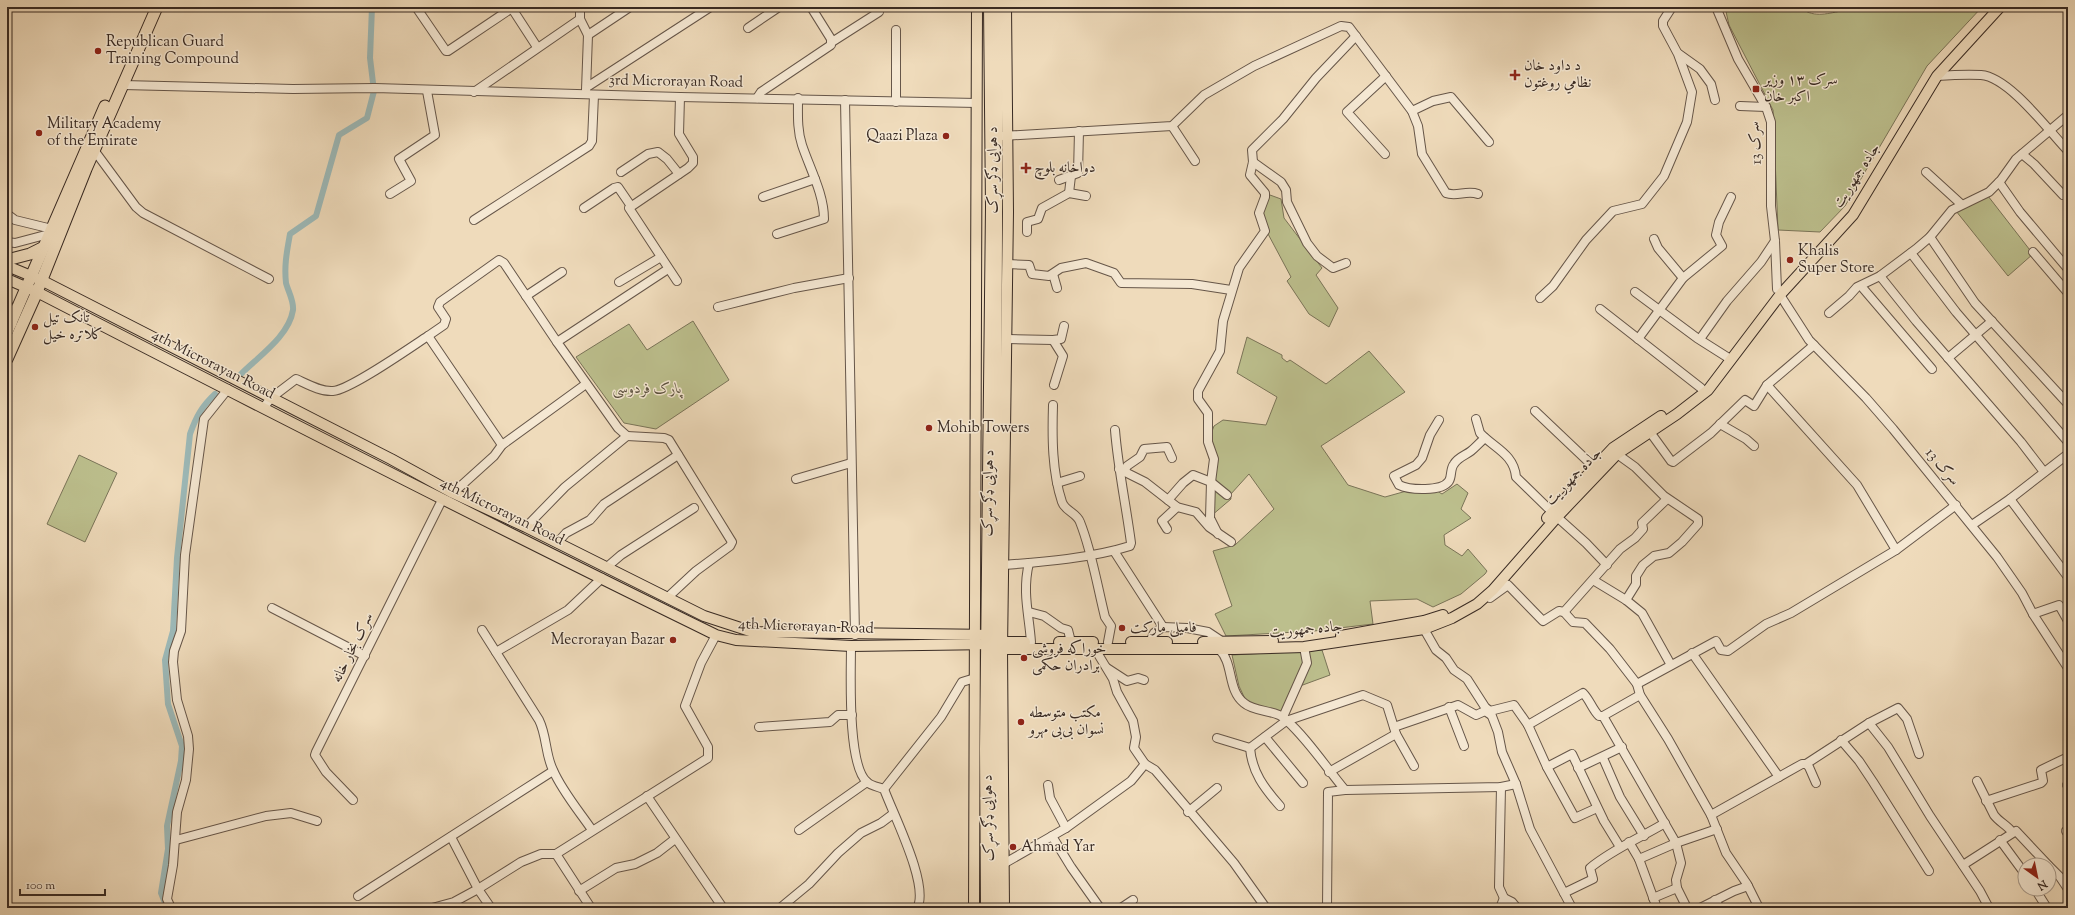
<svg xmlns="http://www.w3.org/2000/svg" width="2075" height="915" font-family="'Sorts Mill Goudy',Amiri,serif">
  <rect width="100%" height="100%" fill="#efdbbb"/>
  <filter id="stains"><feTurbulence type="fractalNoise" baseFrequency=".005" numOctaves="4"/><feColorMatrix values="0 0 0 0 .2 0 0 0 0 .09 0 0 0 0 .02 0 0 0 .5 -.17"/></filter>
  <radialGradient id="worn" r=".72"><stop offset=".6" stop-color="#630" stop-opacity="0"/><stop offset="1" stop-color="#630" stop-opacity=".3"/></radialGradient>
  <g fill="#bcbf8d" stroke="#7a7458">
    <path d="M1725,7H1800C1812,18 1826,14 1841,11L1839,7H1982L1927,66L1845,206L1820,232L1778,230L1773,110L1729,25Z"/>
    <path d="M1270,195L1281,199L1284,218L1322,268L1316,275L1338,308L1329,327L1309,314L1287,281L1291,277L1267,232L1263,211Z"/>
    <path d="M1988,196L2033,254L2008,276L1956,211Z"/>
    <path d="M693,321L729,380L656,429L624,423L576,357L629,324L647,350Z"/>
    <path d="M1247,337L1282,355V358L1287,362L1290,360L1326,384L1369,351L1405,392L1321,446L1348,485L1385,497L1428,485L1442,494L1457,484L1468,493L1461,509L1471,518L1444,535L1445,545L1462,556L1468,549L1487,571L1485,574L1461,594L1433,607L1417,599L1370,601L1373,624L1314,631L1226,636L1215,614L1232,606L1213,551L1235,545L1274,509L1249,474L1230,495L1231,499L1211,516L1214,475L1206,447L1214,426L1223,420L1266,425L1277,397L1237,373Z"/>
    <path d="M79,455L117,473L85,542L47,524Z"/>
    <path d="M1322,650L1330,675L1300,686L1282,716L1247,703L1239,686L1232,655Z"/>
  </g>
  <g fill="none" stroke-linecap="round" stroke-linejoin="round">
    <g stroke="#9cb9b8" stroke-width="6">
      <path d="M241,374C259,356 289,336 293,310C294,301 288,291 286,283C284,265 287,251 290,234L316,216L339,135L367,118L374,91L370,58L372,7"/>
      <path d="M167,908L161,893L168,849L167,826L181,761L182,746L168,704L165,660L173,631L177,558L190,434C196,417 202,406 215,394"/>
    </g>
    <g stroke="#665649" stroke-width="10">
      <g id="minor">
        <path d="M416,7L446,51H448L512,8"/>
        <path d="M511,7L537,47"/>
        <path d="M580,7V19L588,35L586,90"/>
        <path d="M1716,7L1738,59L1766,107L1771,122V206L1775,241L1777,289"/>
        <path d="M748,28L779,7"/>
        <path d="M896,30V102"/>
        <path d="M588,35L630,7"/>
        <path d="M832,42L879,12"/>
        <path d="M1679,54L1700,69L1711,84L1715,100"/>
        <path d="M1937,76C1951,75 1967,74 1981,75C2009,77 2048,130 2068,151"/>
        <path d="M123,85L293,89L375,88L680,97L977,103"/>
        <path d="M587,87L709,8"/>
        <path d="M474,92L580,19"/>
        <path d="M757,98L761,92L831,45V39L811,7"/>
        <path d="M845,100L855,635"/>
        <path d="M1740,106L1766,107"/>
        <path d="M1412,111L1433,101L1451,97L1489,142"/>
        <path d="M1172,126L1195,161"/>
        <path d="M1003,136L1172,126L1204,95L1254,66L1341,26L1349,27L1412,111L1418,126L1422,154L1446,193C1456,197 1467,190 1478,194"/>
        <path d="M94,150L136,207L143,213L269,279"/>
        <path d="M1385,154L1347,112L1386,76"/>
        <path d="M2022,154L2034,164L2063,195"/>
        <path d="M1253,162L1281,182L1286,190L1287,202L1307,243L1317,256L1333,268L1346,263"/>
        <path d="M621,172L648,154L658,152L667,159L679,174"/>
        <path d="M1926,172L1961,204"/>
        <path d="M1059,180L1078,173L1079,131"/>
        <path d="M1999,182L2020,212L2068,269"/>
        <path d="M1069,193L1071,176"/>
        <path d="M390,194L411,181L399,159L435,135L427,91"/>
        <path d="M763,197L815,179"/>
        <path d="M584,208L614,188L618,187L631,206"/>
        <path d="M7,214L15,220L52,229"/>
        <path d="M474,220L589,146L592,141L594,95"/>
        <path d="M1027,232V222L1038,219L1042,208L1069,193L1086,196"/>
        <path d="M777,234L824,219C824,194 810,169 802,145C797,130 798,114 798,98"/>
        <path d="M1930,237L1975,303L2068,404"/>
        <path d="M1654,239L1658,248L1683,278"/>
        <path d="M7,242L15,243L49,234"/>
        <path d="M2033,252L2068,293"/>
        <path d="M1911,253L1956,312L2068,442"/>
        <path d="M1008,264L1029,265L1032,274L1049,276L1061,268L1086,263L1114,273L1121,283L1192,284L1231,290"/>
        <path d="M1053,274L1057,288"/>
        <path d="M1880,276L1916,321L2021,442L2044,472"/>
        <path d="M677,281L629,208L688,168L693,163V157L679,134L680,97"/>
        <path d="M619,282L661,257"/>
        <path d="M1861,286L1932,369"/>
        <path d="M1635,292L1697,338L1727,357"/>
        <path d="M1780,295L1809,340L1866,398L1893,429L1997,557L2022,593L2033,614L2068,668"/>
        <path d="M526,296L562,272"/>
        <path d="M1540,298L1553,286L1586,240L1613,211L1642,204L1664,176L1687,122L1692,92L1678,54L1663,26V21L1672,7"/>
        <path d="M718,307L794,288L849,278"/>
        <path d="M1600,309L1701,388"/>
        <path d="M1829,313L1849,296L1857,287L1880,276L1916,249L1930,237L1952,210L1989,192L2001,180L2016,159L2068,115"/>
        <path d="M428,336L444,325L446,319L438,307L440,302L499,260L504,263L557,342"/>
        <path d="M1007,339L1053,340L1063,356L1054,385"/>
        <path d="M1638,339L1683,278L1722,246L1716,235L1719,222L1731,197"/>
        <path d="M1700,339L1727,301L1761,262L1775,241"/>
        <path d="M1053,340L1061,339L1064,326"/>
        <path d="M1948,358L1992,321"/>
        <path d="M1767,385L1857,485L1896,550"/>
        <path d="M1053,405C1052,437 1052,472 1062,502C1065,511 1077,513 1080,522C1092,552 1097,585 1105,617L1111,626L1108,642"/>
        <path d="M264,407L271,398L296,379C307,384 321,392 333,391C350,390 411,347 428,336L502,445"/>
        <path d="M1535,411L1594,467"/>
        <path d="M1476,419L1480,433C1494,448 1514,454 1516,477L1552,512"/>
        <path d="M1439,420L1430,435L1422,458L1416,465L1394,476L1399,485C1409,490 1442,492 1449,481C1452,476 1450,469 1454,464C1458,457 1466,455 1471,451C1476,447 1480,442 1485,438"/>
        <path d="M1720,424L1746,439L1754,446"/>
        <path d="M1650,432L1671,461L1673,462L1711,433L1745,400L1754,406L1767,385L1814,345"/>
        <path d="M627,436L664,438L669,440L732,542L730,546L696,571L667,598"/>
        <path d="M1617,454L1635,467L1664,496L1698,519V524L1682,542L1669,553L1654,556L1643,565L1636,576V584L1626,600"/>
        <path d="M1119,469L1145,482L1177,507L1196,512L1209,527L1231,542"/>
        <path d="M1124,472L1127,466L1140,457L1144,449L1167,447L1172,458"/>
        <path d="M796,479L851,463"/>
        <path d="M1057,483L1080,476"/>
        <path d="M453,493L494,456L502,445L586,384"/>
        <path d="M2010,499L2068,577"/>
        <path d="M1168,500L1183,483L1193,475L1211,482L1227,495"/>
        <path d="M1557,517L1586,543L1607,565"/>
        <path d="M1972,525L2010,499L2068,454"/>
        <path d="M526,527L565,487L627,436L618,428L557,342L668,269"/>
        <path d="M1167,529L1162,521L1177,507"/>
        <path d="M1218,534L1210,518L1211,482L1214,459L1208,442V413L1198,399V391L1220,351L1223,321L1239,268L1265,231L1259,213L1265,197V193L1250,175L1253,162L1252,150L1283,119L1316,78L1356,36"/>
        <path d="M557,543L566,533L590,520L604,504L678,455"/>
        <path d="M1114,551L1163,627"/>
        <path d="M1029,563C1022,592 1029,614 1031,642"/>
        <path d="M1004,565C1043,562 1092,558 1130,546L1131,543C1126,505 1118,468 1115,430"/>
        <path d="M607,567L621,555L694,508"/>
        <path d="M1593,580L1626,600L1642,613L1671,665"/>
        <path d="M1490,598L1508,585L1543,621L1559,611L1564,612L1620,549L1635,538L1643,529L1642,523L1667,499"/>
        <path d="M272,608L365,656"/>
        <path d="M1029,612L1044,616L1061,628L1068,630L1071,642"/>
        <path d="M1564,612L1573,622L1585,623L1610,649L1637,684L1640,695L1668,739L1711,815L1726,853L1747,884L1759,908"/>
        <path d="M2033,614L2059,605L2068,621"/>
        <path d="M1424,629L1436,650L1446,658L1454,670L1467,679L1485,707L1490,711L1498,732L1502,752L1516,784L1530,829L1572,908"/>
        <path d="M482,630L539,720C547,736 545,754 553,770C562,791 579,811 592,830"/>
        <path d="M1150,642L1154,633L1163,627L1187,628L1208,632L1223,642"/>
        <path d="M851,646C851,672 847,765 867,782C871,786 879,787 884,789C893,814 930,886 917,908"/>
        <path d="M1095,649L1113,679L1117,692L1133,721L1136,737L1134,748L1145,764"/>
        <path d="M1219,649C1234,663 1227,690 1244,703C1254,712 1275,710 1284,718C1307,738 1325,766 1345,790L1501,787L1516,784"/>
        <path d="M496,652L568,610L602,578"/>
        <path d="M1692,653L1779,777"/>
        <path d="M1107,668L1127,681L1138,678L1144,680"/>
        <path d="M1637,684L1716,641L1721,650L1728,651L1766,624L1791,613L1896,550L1956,505"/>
        <path d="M1449,707L1464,746"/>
        <path d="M1490,711L1514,705L1528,725L1547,767L1575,818L1597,808"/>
        <path d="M1603,716L1640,695"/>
        <path d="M1283,717L1307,663L1304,647"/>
        <path d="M1869,723L1888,747L1930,816L1980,891L1989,908"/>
        <path d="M1528,725L1583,693C1590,700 1592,709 1599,716H1603L1676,843L1681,863L1676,880L1677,888L1687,908"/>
        <path d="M759,727L830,722L838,715H852"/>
        <path d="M1394,727L1458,705L1476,715L1485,711L1491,715"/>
        <path d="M1265,737L1303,783"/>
        <path d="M1217,738L1250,748"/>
        <path d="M1841,740L1859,761L1873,782L1929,871"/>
        <path d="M1250,748L1286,721L1363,695L1387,705L1396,734L1414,766"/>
        <path d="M1250,748C1252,772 1264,788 1280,806"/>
        <path d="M1603,758L1620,797L1644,836"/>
        <path d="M1806,764L1869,723L1898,708L1907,719L1919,754"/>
        <path d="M1547,767L1572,754L1604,821L1620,847"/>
        <path d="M1578,768L1622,747"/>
        <path d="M1329,772L1396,734"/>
        <path d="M1977,781L1994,815C1999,822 2007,825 2012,832"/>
        <path d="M1048,785L1050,798L1066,828"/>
        <path d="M2067,785L2068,784"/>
        <path d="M1501,787L1499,887L1504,898"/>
        <path d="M884,789L941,717L962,682L975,678"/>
        <path d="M647,796L723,908"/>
        <path d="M353,800L326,772L315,755L316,752L442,500"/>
        <path d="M1986,801L2041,783L2043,781L2041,770L2068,757"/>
        <path d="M1188,812L1217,788"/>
        <path d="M1711,815L1802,764H1806L1809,767L1816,783"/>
        <path d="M799,830L867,782"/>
        <path d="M2066,831L2068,834"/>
        <path d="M1052,836L1071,867L1100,908"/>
        <path d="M451,837L478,889L491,908"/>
        <path d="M176,840L266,816L291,813L317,821"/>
        <path d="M2000,840L2025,874"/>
        <path d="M1629,842L1639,859L1676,843L1717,829"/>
        <path d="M556,854L591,908"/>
        <path d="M1639,859L1657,908"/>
        <path d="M1005,863L1066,828L1131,781L1145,764L1155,770L1234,863L1266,908"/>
        <path d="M1963,865L2016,831L2048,865"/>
        <path d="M2049,866L2060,877L2068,889"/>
        <path d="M2035,889L2047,908"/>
        <path d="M579,891L616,868L635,864L657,853L675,839"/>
        <path d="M1564,893L1593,879L1590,868C1613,849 1640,838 1665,823"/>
        <path d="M358,896L553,771"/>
        <path d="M1653,898L1677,888"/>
        <path d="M1715,900L1720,908"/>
        <path d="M171,908L167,899L173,865L177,812L186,780L189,749L188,736L177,700L173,662L174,651L181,631L185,555L204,419L228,389"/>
        <path d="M432,908L454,902L478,889L521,862L541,854H556L708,758V747L685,706L701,663L716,635"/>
        <path d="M780,908L809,884L838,853L861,833L881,823L893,814"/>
        <path d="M1121,908L1133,900"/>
        <path d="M1327,908L1328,792L1345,790"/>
        <path d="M1500,908L1504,898L1512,902L1517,908"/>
        <path d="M1700,908L1734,891L1748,886"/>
      </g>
    </g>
    <g stroke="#382a23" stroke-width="12">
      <g id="major">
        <path d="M7,266L41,280L391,459L453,493L526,527L704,616L753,632L994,635"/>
        <path d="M7,279L37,292C262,408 488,524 716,635L736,640L851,646L994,644"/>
        <path d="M1547,518L1613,448L1661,416"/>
        <path d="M1341,636L1424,621L1443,615"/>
        <path d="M1002,642H1025"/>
        <path d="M1059,642H1093"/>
        <path d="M1131,642H1167"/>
        <path d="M1203,642L1273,641"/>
        <path d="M1002,649H1235L1304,647L1424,629L1452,618L1477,604L1493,590L1557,517L1617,454L1677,414L1708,390L1780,295L1853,215L1937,76L2000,7"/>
        <path d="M974,908L977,7"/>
        <path d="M986,908L985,749L991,207L989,7"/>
        <path d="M994,908L998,7"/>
        <path d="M1004,908L1002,649L1008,212L1006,7"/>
      </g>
    </g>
    <g stroke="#382a23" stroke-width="13">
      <g id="highway">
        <path d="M7,260L30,254L44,247"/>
        <path d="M7,306L11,323"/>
        <path d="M7,332L105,106"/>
        <path d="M7,359L37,292L86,169L157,7"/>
      </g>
    </g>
    <use href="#minor" stroke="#f5e8d3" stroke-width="8"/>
    <use href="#major" stroke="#efdbbb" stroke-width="10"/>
    <use href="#highway" stroke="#efdbbb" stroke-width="11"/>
  </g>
  <g fill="#8f2418" stroke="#f5e8d3" stroke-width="1.5">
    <circle cx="98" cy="51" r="4"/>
    <path d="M1513 69h4v4h4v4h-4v4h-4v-4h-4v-4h4z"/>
    <rect x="1752" y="85" width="8" height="8" rx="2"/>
    <circle cx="39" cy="133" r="4"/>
    <circle cx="946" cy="136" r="4"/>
    <path d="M1024 162h4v4h4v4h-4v4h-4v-4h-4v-4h4z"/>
    <circle cx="1790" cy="260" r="4"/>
    <circle cx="35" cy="327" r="4"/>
    <circle cx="929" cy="428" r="4"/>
    <circle cx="1122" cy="628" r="4"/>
    <circle cx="673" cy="640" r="4"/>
    <circle cx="1024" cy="658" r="4"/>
    <circle cx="1021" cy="722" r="4"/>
    <circle cx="1013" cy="847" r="4"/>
  </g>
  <g text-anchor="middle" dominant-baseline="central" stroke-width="3" stroke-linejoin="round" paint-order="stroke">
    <g font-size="15" fill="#382a23" stroke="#f5e8d3" text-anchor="start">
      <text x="106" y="42">Republican Guard<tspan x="106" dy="17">Training Compound</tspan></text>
      <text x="1524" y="66">د داود خان<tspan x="1524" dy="17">نظامي روغتون</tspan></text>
      <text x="1764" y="80">سرک ۱۳ وزیر<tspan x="1764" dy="17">اکبر خان</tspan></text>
      <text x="47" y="124">Military Academy<tspan x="47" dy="17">of the Emirate</tspan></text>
      <text x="938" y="136" text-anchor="end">Qaazi Plaza</text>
      <text x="1034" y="168">دواخانه بلوچ</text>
      <text x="1798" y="251">Khalis<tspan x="1798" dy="17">Super Store</tspan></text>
      <text x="43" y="318">تانک تیل<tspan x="43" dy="17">کلاتره خیل</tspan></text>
      <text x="937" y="428">Mohib Towers</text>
      <text x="1130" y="628">فامیلی مارکت</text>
      <text x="665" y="640" text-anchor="end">Mecrorayan Bazar</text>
      <text x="1032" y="649">خوراکه فروشی<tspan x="1032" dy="17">برادران حکمی</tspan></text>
      <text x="1029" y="713">مکتب متوسطه<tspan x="1029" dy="17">نسوان بی‌بی مهرو</tspan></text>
      <text x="1021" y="847">Ahmad Yar</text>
    </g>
    <g font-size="15" fill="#382a23" stroke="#f5e8d3">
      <text transform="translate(676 82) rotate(1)">3rd Microrayan Road</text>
      <text transform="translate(1756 143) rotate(-93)">سرک 13</text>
      <text transform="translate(993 170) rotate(-90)">د هوایی ډګر سړک</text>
      <text transform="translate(1857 176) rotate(-57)">جاده جمهوریت</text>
      <text transform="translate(213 365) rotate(27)">4th Microrayan Road</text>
      <text transform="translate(1942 467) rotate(49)">سرک 13</text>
      <text transform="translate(1574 477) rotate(-46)">جاده جمهوریت</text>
      <text transform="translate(989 493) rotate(-89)">د هوایی ډګر سړک</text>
      <text transform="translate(502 512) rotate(26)">4th Microrayan Road</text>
      <text transform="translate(806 627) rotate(2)">4th Microrayan Road</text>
      <text transform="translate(1306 630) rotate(-5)">جاده جمهوریت</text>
      <text transform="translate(353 648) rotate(-64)">سرک بخار خانه</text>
      <text transform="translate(989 818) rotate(-91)">د هوایی ډګر سړک</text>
    </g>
    <g font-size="15" font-style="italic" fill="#594f3e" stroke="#f5e8d3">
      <text x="647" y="389">پارک فردوسی</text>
    </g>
  </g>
  <rect width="2075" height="915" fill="none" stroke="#efdbbb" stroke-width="24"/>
  <rect x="8" y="8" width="2059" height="899" fill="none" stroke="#382a23" stroke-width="2"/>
  <rect x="12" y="12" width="2051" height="891" fill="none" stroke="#382a23"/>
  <g transform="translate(2037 877) rotate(147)"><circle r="19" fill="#f5e8d3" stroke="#a99c8d"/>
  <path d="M0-3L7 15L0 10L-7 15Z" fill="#8f2418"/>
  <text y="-6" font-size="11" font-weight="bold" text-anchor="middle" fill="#382a23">N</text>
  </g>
  <path d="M20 889v6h85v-6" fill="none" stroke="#382a23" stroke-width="2"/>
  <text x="26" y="889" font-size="12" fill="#382a23" stroke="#f5e8d3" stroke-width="3" paint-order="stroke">100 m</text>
  <rect width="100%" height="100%" filter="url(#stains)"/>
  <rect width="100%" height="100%" fill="url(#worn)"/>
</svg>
